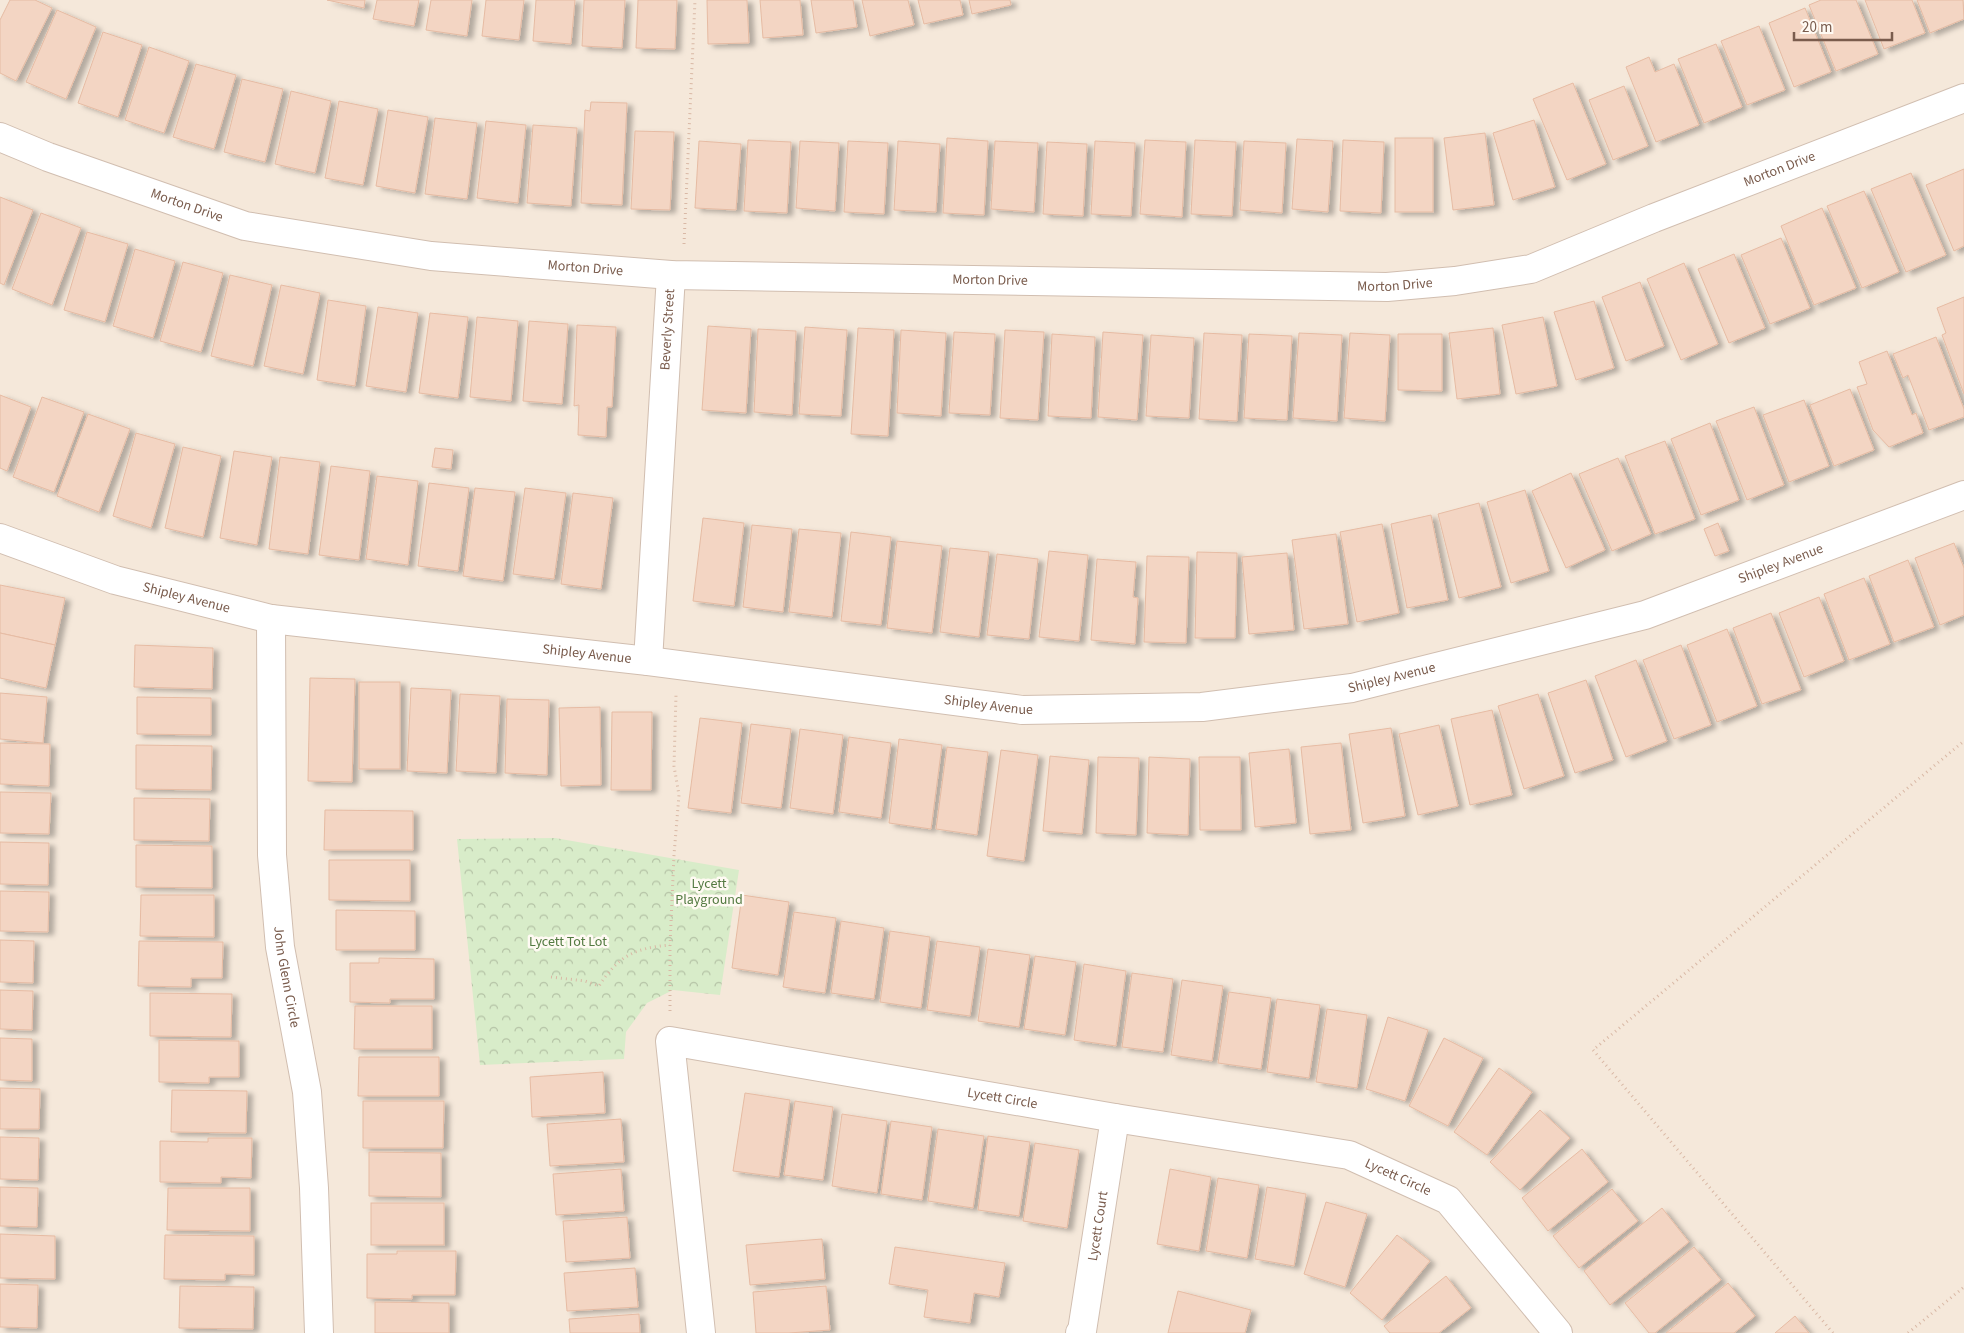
<svg xmlns="http://www.w3.org/2000/svg" width="1964" height="1333" font-family="'Source Sans 3',sans-serif">
  <defs>
    <pattern id="park-crowns" width="20" height="18" patternUnits="userSpaceOnUse" patternTransform="scale(1.25)"><rect width="20" height="18" fill="#d8ecc9"/><path d="M2 6a3 3 0 1 1 6 0M12 15a3 3 0 1 1 6 0" fill="none" stroke="#b4c2a5"/></pattern>
    <filter id="shadow"><feDropShadow dx="5.5" dy="3" stdDeviation="2.5" flood-color="#0004"/></filter>
  </defs>
  <rect width="100%" height="100%" fill="#fdf6ec"/>
  <rect fill="#f5e8da" x="0" y="0" width="1964" height="1333"/>
  <path fill="url(#park-crowns)" d="M555,838L739,870L720,995L673,990L647,1003L626,1032L624,1059L480,1065L457,839Z"/>
  <g fill="#f3d5c3" stroke="#e6bba3" filter="url(#shadow)">
    <path d="M10,0H35L52,8L16,81L0,73V20Z"/>
    <path d="M327,0H365L364,8Z"/>
    <path d="M377,0H419L414,26L373,19Z"/>
    <path d="M431,0H472L467,36L426,30Z"/>
    <path d="M486,0H524L519,40L482,36Z"/>
    <path d="M536,0H575L571,44L533,41Z"/>
    <path d="M584,0H625L622,48L582,46Z"/>
    <path d="M638,0H677L675,49L636,48Z"/>
    <path d="M707,0H747L749,43L708,44Z"/>
    <path d="M760,0H800L803,35L763,38Z"/>
    <path d="M811,0H853L857,27L816,33Z"/>
    <path d="M862,0H908L914,25L870,36Z"/>
    <path d="M918,0H960L963,15L924,24Z"/>
    <path d="M969,0H1010L1011,5L972,14Z"/>
    <path d="M1821,0H1856L1878,54L1836,71L1809,5Z"/>
    <path d="M1865,0H1912L1925,33L1884,49Z"/>
    <path d="M1917,0H1963L1964,19L1930,33Z"/>
    <path d="M1805,8L1831,72L1794,87L1769,23Z"/>
    <path d="M57,10L96,27L66,99L26,82Z"/>
    <path d="M1759,26L1785,90L1747,105L1721,41Z"/>
    <path d="M103,32L142,45L118,117L78,103Z"/>
    <path d="M1716,44L1742,107L1704,123L1678,59Z"/>
    <path d="M149,47L189,61L164,133L125,120Z"/>
    <path d="M1649,57L1655,72L1674,64L1699,125L1656,142L1626,67Z"/>
    <path d="M196,64L236,75L214,149L173,137Z"/>
    <path d="M242,79L283,89L265,162L224,152Z"/>
    <path d="M1573,83L1606,164L1567,180L1533,99Z"/>
    <path d="M1624,86L1648,146L1613,160L1589,100Z"/>
    <path d="M291,91L331,101L315,173L275,164Z"/>
    <path d="M339,101L378,109L363,185L325,178Z"/>
    <path d="M591,102L627,103L622,205L581,203L585,110L590,111Z"/>
    <path d="M388,110L428,117L415,193L376,186Z"/>
    <path d="M435,118L477,123L467,199L425,194Z"/>
    <path d="M1534,120L1555,187L1513,200L1493,133Z"/>
    <path d="M486,121L526,125L518,203L477,198Z"/>
    <path d="M533,125L577,128L571,206L527,203Z"/>
    <path d="M635,131L674,132L670,210L631,209Z"/>
    <path d="M1485,133L1494,205L1453,210L1444,138Z"/>
    <path d="M947,138L988,141L984,215L943,213Z"/>
    <rect x="1395" y="138" width="38" height="74"/>
    <path d="M1297,139L1333,141L1328,212L1292,209Z"/>
    <path d="M748,140L791,142L787,213L744,211Z"/>
    <path d="M1145,140L1186,142L1182,217L1140,214Z"/>
    <path d="M1195,140L1236,142L1232,216L1191,214Z"/>
    <path d="M1343,140L1384,142L1381,213L1340,211Z"/>
    <path d="M699,141L741,144L736,210L695,208Z"/>
    <path d="M800,141L839,143L835,211L796,208Z"/>
    <path d="M848,141L888,143L884,214L844,212Z"/>
    <path d="M898,141L940,144L936,212L894,210Z"/>
    <path d="M995,141L1038,143L1034,212L991,209Z"/>
    <path d="M1095,141L1135,143L1131,216L1091,214Z"/>
    <path d="M1244,141L1286,143L1282,213L1240,210Z"/>
    <path d="M1047,142L1087,144L1083,216L1043,214Z"/>
    <path d="M1964,169V246L1954,251L1926,185Z"/>
    <path d="M1911,173L1946,255L1906,272L1871,189Z"/>
    <path d="M1864,191L1899,272L1862,288L1827,206Z"/>
    <path d="M0,197L33,210L4,285L0,283Z"/>
    <path d="M1822,208L1856,288L1814,305L1781,226Z"/>
    <path d="M41,213L81,228L52,305L12,289Z"/>
    <path d="M87,232L128,244L105,322L64,310Z"/>
    <path d="M1781,238L1810,308L1770,324L1741,255Z"/>
    <path d="M135,249L175,261L153,338L113,326Z"/>
    <path d="M1734,254L1765,328L1729,343L1698,269Z"/>
    <path d="M183,262L223,273L201,352L160,341Z"/>
    <path d="M1684,263L1718,344L1681,360L1647,279Z"/>
    <path d="M230,275L272,285L253,366L211,356Z"/>
    <path d="M1640,282L1664,346L1626,361L1602,297Z"/>
    <path d="M281,285L320,293L303,374L264,366Z"/>
    <path d="M1964,297V394L1942,335L1946,333L1937,308Z"/>
    <path d="M328,300L366,306L355,386L317,380Z"/>
    <path d="M1594,301L1614,368L1576,380L1554,312Z"/>
    <path d="M378,307L418,313L406,392L366,386Z"/>
    <path d="M430,313L468,317L458,398L419,393Z"/>
    <path d="M477,317L518,321L511,401L470,397Z"/>
    <path d="M1543,317L1557,386L1516,394L1502,325Z"/>
    <path d="M529,321L568,324L562,404L523,401Z"/>
    <path d="M577,325L616,327L612,407H607L606,437L578,435L579,405L574,406Z"/>
    <path d="M708,326L751,329L746,413L702,410Z"/>
    <path d="M805,327L847,330L841,416L799,414Z"/>
    <path d="M858,328L894,330L888,436L851,434Z"/>
    <path d="M1493,328L1500,394L1457,399L1449,333Z"/>
    <path d="M758,329L796,331L792,415L754,412Z"/>
    <path d="M901,330L946,333L941,416L897,413Z"/>
    <path d="M1005,330L1044,332L1038,420L1000,418Z"/>
    <path d="M954,332L995,334L990,415L949,413Z"/>
    <path d="M1103,332L1143,335L1137,420L1098,417Z"/>
    <path d="M1204,333L1242,335L1237,421L1199,419Z"/>
    <path d="M1299,333L1342,335L1337,421L1293,418Z"/>
    <path d="M1350,333L1390,335L1385,421L1344,418Z"/>
    <path d="M1052,334L1095,337L1091,418L1048,416Z"/>
    <path d="M1249,334L1292,336L1287,420L1244,418Z"/>
    <path d="M1398,334H1442V391L1398,390Z"/>
    <path d="M1151,335L1194,338L1189,418L1146,416Z"/>
    <path d="M1936,337L1964,409V417L1929,430L1908,375L1903,378L1893,354Z"/>
    <path d="M1887,351L1912,415L1916,413L1923,433L1889,447L1873,430L1857,387L1867,384L1859,362Z"/>
    <path d="M1850,389L1874,450L1834,466L1810,405Z"/>
    <path d="M0,395L31,407L7,471L0,468Z"/>
    <path d="M42,397L84,412L54,492L13,477Z"/>
    <path d="M1804,400L1829,466L1789,482L1763,415Z"/>
    <path d="M1754,407L1784,485L1747,500L1716,421Z"/>
    <path d="M88,414L130,429L99,512L57,496Z"/>
    <path d="M1710,423L1739,500L1701,515L1671,439Z"/>
    <path d="M136,433L175,444L151,528L113,516Z"/>
    <path d="M1665,441L1695,519L1655,534L1625,456Z"/>
    <path d="M183,447L221,456L203,537L165,528Z"/>
    <path d="M435,448L453,450L451,469L432,467Z"/>
    <path d="M234,451L272,457L257,545L220,538Z"/>
    <path d="M280,457L320,462L308,554L269,549Z"/>
    <path d="M1618,458L1651,534L1612,551L1579,474Z"/>
    <path d="M331,466L370,471L359,560L319,555Z"/>
    <path d="M1571,473L1605,550L1566,568L1532,491Z"/>
    <path d="M377,476L418,481L408,565L366,559Z"/>
    <path d="M429,483L469,488L458,571L418,566Z"/>
    <path d="M475,488L515,492L503,581L463,576Z"/>
    <path d="M525,488L566,493L554,579L513,574Z"/>
    <path d="M1525,490L1549,571L1511,583L1487,502Z"/>
    <path d="M573,493L613,498L601,589L561,584Z"/>
    <path d="M1479,503L1501,587L1459,598L1438,514Z"/>
    <path d="M1431,515L1448,600L1407,608L1391,524Z"/>
    <path d="M703,518L744,523L734,606L693,601Z"/>
    <path d="M1718,523L1729,551L1715,556L1704,529Z"/>
    <path d="M1382,524L1399,613L1357,622L1340,532Z"/>
    <path d="M752,525L792,529L783,612L743,607Z"/>
    <path d="M799,529L841,533L832,617L789,612Z"/>
    <path d="M851,532L891,537L881,625L841,621Z"/>
    <path d="M1336,534L1348,624L1304,629L1292,540Z"/>
    <path d="M897,541L942,546L932,633L887,628Z"/>
    <path d="M1954,543L1964,568V615L1940,625L1915,558Z"/>
    <path d="M950,548L989,552L979,637L940,632Z"/>
    <path d="M1049,551L1088,555L1079,641L1039,637Z"/>
    <path d="M1197,552L1237,553L1235,638H1195Z"/>
    <path d="M1287,553L1294,630L1249,634L1242,557Z"/>
    <path d="M997,554L1038,559L1029,639L987,635Z"/>
    <path d="M1147,556L1189,557L1186,643L1144,642Z"/>
    <path d="M1097,559L1136,562L1133,597L1138,598L1135,644L1091,640Z"/>
    <path d="M1908,560L1934,627L1894,642L1869,576Z"/>
    <path d="M1864,578L1890,644L1849,660L1824,594Z"/>
    <path d="M0,585L65,598L55,645L0,633Z"/>
    <path d="M1819,597L1844,661L1804,677L1779,613Z"/>
    <path d="M1771,613L1801,690L1762,704L1733,628Z"/>
    <path d="M1727,629L1757,706L1717,722L1687,645Z"/>
    <path d="M0,633L55,645L46,688L0,678Z"/>
    <path d="M135,645L213,648L212,689L134,687Z"/>
    <path d="M1681,645L1711,725L1674,739L1643,660Z"/>
    <path d="M1636,660L1667,741L1626,757L1595,676Z"/>
    <path d="M310,678L355,679L352,782L308,781Z"/>
    <path d="M1586,680L1613,760L1575,773L1548,693Z"/>
    <rect x="359" y="682" width="41" height="87"/>
    <path d="M411,688L451,690L447,773L407,771Z"/>
    <path d="M0,693L47,697L43,743L0,739Z"/>
    <path d="M460,694L500,696L496,773L456,771Z"/>
    <path d="M1538,694L1564,776L1524,789L1498,706Z"/>
    <path d="M137,697L211,698V735L137,734Z"/>
    <path d="M507,699L549,700L547,775L505,773Z"/>
    <path d="M600,707L601,785L561,786L559,708Z"/>
    <path d="M1492,710L1512,795L1470,805L1451,719Z"/>
    <path d="M612,712H652L651,790H611Z"/>
    <path d="M700,718L742,723L731,813L688,808Z"/>
    <path d="M751,724L791,729L781,808L741,803Z"/>
    <path d="M1439,725L1458,806L1418,815L1399,734Z"/>
    <path d="M1391,728L1405,816L1363,823L1349,734Z"/>
    <path d="M800,729L843,735L833,814L790,808Z"/>
    <path d="M849,737L891,743L881,818L839,812Z"/>
    <path d="M899,739L942,745L931,829L889,823Z"/>
    <path d="M0,743L50,744L49,786L0,784Z"/>
    <path d="M1341,743L1351,830L1310,834L1301,747Z"/>
    <path d="M136,745L212,746L211,790L136,789Z"/>
    <path d="M947,747L988,752L977,835L936,829Z"/>
    <path d="M1289,749L1296,823L1255,827L1249,753Z"/>
    <path d="M1001,750L1038,755L1024,861L987,856Z"/>
    <path d="M1050,756L1089,760L1082,834L1043,831Z"/>
    <path d="M1098,757L1139,758L1136,835L1096,833Z"/>
    <path d="M1149,757L1190,759L1188,835L1147,833Z"/>
    <path d="M1199,757H1240L1241,830H1200Z"/>
    <path d="M0,792L51,793L49,834L0,833Z"/>
    <path d="M134,798L210,799L209,841L134,840Z"/>
    <path d="M325,810L413,811V850H324Z"/>
    <path d="M0,842L49,843L48,885L0,884Z"/>
    <path d="M136,845L212,846V888L136,887Z"/>
    <path d="M329,860H410V901L329,900Z"/>
    <path d="M0,891L49,892L48,932L0,931Z"/>
    <path d="M141,895H214V937L140,936Z"/>
    <path d="M742,895L789,902L778,975L732,968Z"/>
    <path d="M336,910L415,911V950H336Z"/>
    <path d="M794,912L836,918L825,993L783,987Z"/>
    <path d="M841,921L884,928L874,999L831,993Z"/>
    <path d="M890,931L930,937L921,1008L880,1002Z"/>
    <path d="M0,940L34,941L33,983L0,982Z"/>
    <path d="M139,941L223,942L222,978H191V987L138,986Z"/>
    <path d="M937,941L980,947L970,1016L927,1010Z"/>
    <path d="M988,949L1030,955L1019,1027L978,1021Z"/>
    <path d="M1035,956L1076,962L1065,1035L1024,1029Z"/>
    <path d="M379,958L434,959V999H390V1003L350,1002V963H379Z"/>
    <path d="M1084,964L1126,971L1116,1046L1074,1040Z"/>
    <path d="M1132,973L1173,979L1163,1052L1122,1047Z"/>
    <path d="M1182,980L1223,986L1212,1061L1171,1055Z"/>
    <path d="M0,990L33,991L32,1030L0,1029Z"/>
    <path d="M1229,992L1271,998L1261,1069L1218,1063Z"/>
    <path d="M150,993L232,994L231,1037L150,1036Z"/>
    <path d="M1277,999L1320,1005L1309,1078L1267,1072Z"/>
    <path d="M355,1006H432V1049H354Z"/>
    <path d="M1327,1009L1367,1015L1357,1088L1316,1082Z"/>
    <path d="M1388,1017L1428,1030L1405,1101L1366,1089Z"/>
    <path d="M0,1038L32,1039V1081L0,1080Z"/>
    <path d="M1444,1038L1483,1058L1448,1126L1409,1106Z"/>
    <path d="M159,1040L239,1041V1077H209V1083L159,1082Z"/>
    <path d="M359,1057H439V1096H358Z"/>
    <path d="M1499,1068L1532,1092L1487,1155L1454,1132Z"/>
    <path d="M603,1072L605,1113L532,1117L530,1077Z"/>
    <path d="M0,1088L40,1089L39,1129H0Z"/>
    <path d="M172,1090L247,1091L246,1133L171,1132Z"/>
    <path d="M745,1093L790,1100L779,1177L733,1171Z"/>
    <path d="M363,1101H444L443,1148H363Z"/>
    <path d="M795,1101L833,1107L823,1180L784,1175Z"/>
    <path d="M1540,1110L1570,1138L1520,1190L1490,1162Z"/>
    <path d="M842,1114L887,1121L877,1193L832,1186Z"/>
    <path d="M621,1119L624,1162L550,1166L547,1124Z"/>
    <path d="M891,1121L932,1127L922,1200L881,1194Z"/>
    <path d="M938,1129L984,1136L973,1208L928,1201Z"/>
    <path d="M988,1136L1030,1142L1019,1216L978,1210Z"/>
    <path d="M0,1137L39,1138L38,1180L0,1179Z"/>
    <path d="M208,1138H252L251,1178L221,1177V1183L160,1182V1141L208,1142Z"/>
    <path d="M1035,1143L1079,1150L1067,1228L1023,1221Z"/>
    <path d="M1582,1149L1608,1182L1548,1231L1522,1198Z"/>
    <path d="M369,1152L441,1153V1197L369,1196Z"/>
    <path d="M621,1169L624,1211L556,1215L553,1174Z"/>
    <path d="M1170,1169L1211,1177L1199,1251L1157,1244Z"/>
    <path d="M1218,1178L1259,1185L1247,1258L1206,1251Z"/>
    <path d="M0,1187L38,1188L37,1227L0,1226Z"/>
    <path d="M1267,1187L1306,1194L1294,1266L1255,1259Z"/>
    <path d="M168,1188H250V1231L167,1230Z"/>
    <path d="M1612,1189L1638,1221L1579,1268L1553,1236Z"/>
    <path d="M1326,1202L1367,1214L1345,1287L1304,1274Z"/>
    <rect x="371" y="1203" width="73" height="42"/>
    <path d="M1662,1208L1689,1242L1610,1305L1584,1271Z"/>
    <path d="M627,1217L630,1258L566,1262L563,1221Z"/>
    <path d="M0,1234L55,1236V1279L0,1278Z"/>
    <path d="M165,1235L254,1236V1275L225,1274V1280L164,1279Z"/>
    <path d="M1397,1235L1430,1261L1382,1320L1350,1293Z"/>
    <path d="M822,1239L825,1279L750,1285L746,1245Z"/>
    <path d="M895,1247L1005,1263L999,1297L974,1293L970,1323L924,1317L928,1290L889,1284Z"/>
    <path d="M1694,1247L1721,1280L1655,1333H1649L1625,1303Z"/>
    <path d="M397,1251H456L455,1295H412V1299L367,1298V1254H397Z"/>
    <path d="M635,1268L638,1307L567,1311L564,1273Z"/>
    <path d="M1446,1276L1471,1308L1439,1333H1390L1384,1326Z"/>
    <path d="M1728,1283L1755,1316L1734,1333H1666Z"/>
    <path d="M0,1284L38,1285L37,1328L0,1327Z"/>
    <path d="M180,1286L254,1287L253,1329L179,1328Z"/>
    <path d="M826,1286L830,1330L789,1333H756L753,1292Z"/>
    <path d="M1178,1291L1251,1310L1245,1333H1168Z"/>
    <path d="M375,1302L449,1303V1333H375Z"/>
    <path d="M639,1314L640,1333H570L569,1319Z"/>
    <path d="M1795,1316L1809,1333H1775Z"/>
  </g>
  <g fill="none" stroke-linecap="round" stroke-linejoin="round">
    <g stroke="#d1beb0" stroke-width="30">
      <g id="minor">
        <path id="s1" d="M0,137L48,157L245,226L431,256L671,275L1387,287L1455,281L1531,269L1654,218L1964,98"/>
        <path id="s2" d="M0,538L115,580L271,619L648,661L1022,710L1202,707L1352,688L1645,615L1964,495"/>
        <path id="s3" d="M271,619L272,855L280,947L307,1092L314,1188L319,1333"/>
        <path id="s4" d="M648,661L671,275"/>
        <path id="s5" d="M701,1333L670,1041L1115,1118L1349,1155L1448,1200L1558,1333"/>
        <path id="s6" d="M1080,1333L1082,1331L1115,1118"/>
      </g>
    </g>
    <g stroke="#d9b8a5" stroke-width="3" stroke-dasharray="1 4" stroke-linecap="butt">
      <path d="M684,244L695,0"/>
      <path d="M551,977L585,981L599,986C618,956 635,948 670,945"/>
      <path d="M670,1011V945L674,855L679,795L674,766L676,695"/>
      <path d="M1833,1333L1593,1050L1964,741"/>
      <path d="M1908,1333L1964,1287"/>
    </g>
    <use href="#minor" stroke="#fff" stroke-width="28"/>
  </g>
  <g text-anchor="middle" dominant-baseline="central" stroke-width="5" stroke-linejoin="round" paint-order="stroke">
    <g font-size="14" fill="#7a5c4d" stroke="#fffaf3">
      <text stroke="none"><textPath href="#s1" startOffset="1819">Morton Drive</textPath></text>
      <text stroke="none"><textPath href="#s1" startOffset="199">Morton Drive</textPath></text>
      <text stroke="none"><textPath href="#s1" startOffset="604">Morton Drive</textPath></text>
      <text stroke="none"><textPath href="#s1" startOffset="1009">Morton Drive</textPath></text>
      <text stroke="none"><textPath href="#s1" startOffset="1414">Morton Drive</textPath></text>
      <text stroke="none"><textPath href="#s4" startOffset="332">Beverly Street</textPath></text>
      <text stroke="none"><textPath href="#s2" startOffset="1818">Shipley Avenue</textPath></text>
      <text stroke="none"><textPath href="#s2" startOffset="196">Shipley Avenue</textPath></text>
      <text stroke="none"><textPath href="#s2" startOffset="601">Shipley Avenue</textPath></text>
      <text stroke="none"><textPath href="#s2" startOffset="1412">Shipley Avenue</textPath></text>
      <text stroke="none"><textPath href="#s2" startOffset="1006">Shipley Avenue</textPath></text>
      <text stroke="none"><textPath href="#s3" startOffset="359">John Glenn Circle</textPath></text>
      <text stroke="none"><textPath href="#s5" startOffset="631">Lycett Circle</textPath></text>
      <text stroke="none"><textPath href="#s5" startOffset="1036">Lycett Circle</textPath></text>
      <text stroke="none"><textPath href="#s6" startOffset="109">Lycett Court</textPath></text>
    </g>
    <g font-size="14" fill="#537a41" stroke="#fffaf3">
      <text x="709" y="884">Lycett<tspan x="709" dy="16">Playground</tspan></text>
      <text x="568" y="942">Lycett Tot Lot</text>
    </g>
  </g>
  <path d="M1794 32v8h98v-8" fill="none" stroke="#7a5c4d" stroke-width="2.5"/>
  <text x="1802" y="32" font-size="15" fill="#7a5c4d" stroke="#fffaf3" stroke-width="4" paint-order="stroke">20 m</text>
</svg>
